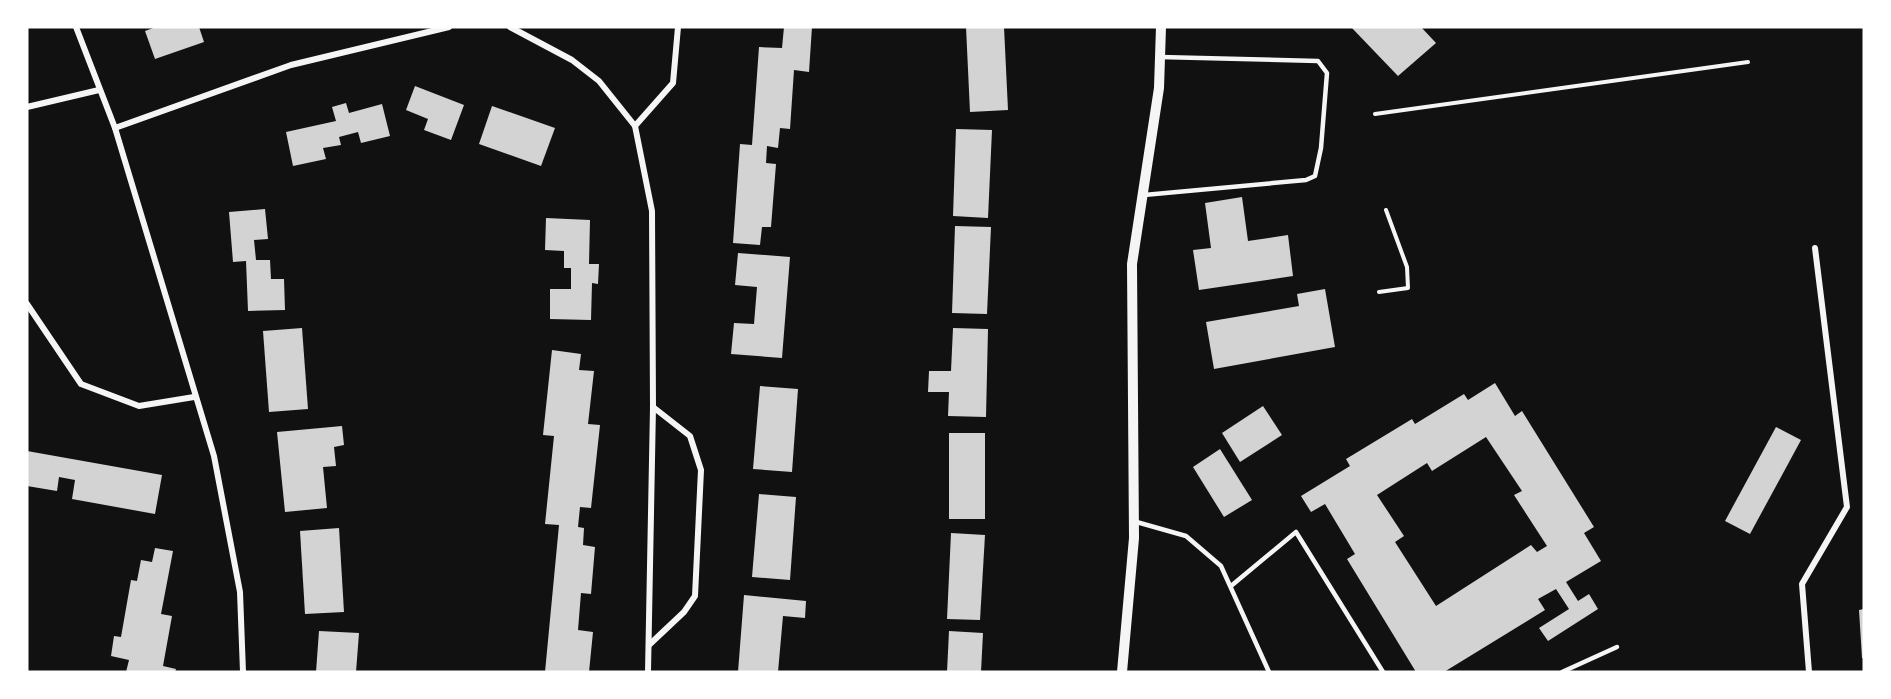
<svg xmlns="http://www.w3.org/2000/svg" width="1891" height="699" font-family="'Nunito Sans',sans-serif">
  <rect width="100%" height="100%" fill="#111"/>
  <g fill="#d3d3d3" fill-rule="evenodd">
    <path d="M156,27H199L204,42L155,59L145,31Z"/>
    <path d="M784,27H812L809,72L794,70L790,129L780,128L778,148L767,146L766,163L776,164L771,227H762L760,245L733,243L740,144L752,145L759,47L782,48Z"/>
    <path d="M966,27H1004L1008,110L970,112Z"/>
    <path d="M1351,27H1421L1436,43L1398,76Z"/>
    <path d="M415,86L464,105L451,140L424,130L428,119L406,110Z"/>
    <path d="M346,103L349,113L382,104L390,136L361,143L358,132L339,137L341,145L323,148L326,159L293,166L286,132L336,121L332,107Z"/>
    <path d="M492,106L555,128L541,166L479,144Z"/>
    <path d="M956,129L992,130L988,218L953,216Z"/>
    <path d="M1242,197L1248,241L1288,235L1293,276L1199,290L1193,250L1211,248L1205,203Z"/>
    <path d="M265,209L268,239L254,240L256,260H270L271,279H284L285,310L248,311L246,261L233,262L229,212Z"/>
    <path d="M546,218L590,220L589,264H599L598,284L592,283L591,320L550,319V289H571V268H564V251L545,250Z"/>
    <path d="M955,226L991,227L987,314L952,313Z"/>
    <path d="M738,253L790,257L782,358L731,354L734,323L754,324L757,287L735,285Z"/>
    <path d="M1325,289L1335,347L1214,369L1206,322L1299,306L1297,294Z"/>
    <path d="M302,328L308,409L269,412L263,331Z"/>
    <path d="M953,328L988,329L986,417L948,416L949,392H928L929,371H951Z"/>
    <path d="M552,350L581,354L579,370L594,371L588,424L600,425L591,508L580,507L578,527L584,528L583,545L595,547L591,594L581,593L578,630L593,632L589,672H545L559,525L545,524L554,436L543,435Z"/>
    <path d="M1495,383L1515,416L1522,411L1594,527L1584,533L1601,561L1566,582L1578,601L1589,594L1598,609L1548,641L1539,628L1569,609L1556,589L1538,599L1545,610L1444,672H1416L1347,559L1355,554L1325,504L1311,512L1301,496L1350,466L1346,459L1412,419L1415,424L1464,394L1468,400ZM1486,437L1522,491L1514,495L1547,546L1537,552L1531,545L1436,606L1395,542L1404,536L1377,495L1427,463L1432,471Z"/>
    <path d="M760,386L798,389L792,472L753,469Z"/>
    <path d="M1263,406L1282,435L1240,462L1222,433Z"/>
    <path d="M342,426L344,445L334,447L336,466L323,467L327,508L285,512L277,432Z"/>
    <path d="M1776,427L1801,440L1750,534L1725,521Z"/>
    <rect x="949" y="433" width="36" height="86"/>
    <path d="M1220,449L1252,500L1224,517L1193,467Z"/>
    <path d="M27,451L162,475L155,514L72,499L75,480L59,477L57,491L27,486Z"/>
    <path d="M759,494L796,497L790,580L752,577Z"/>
    <path d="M339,528L344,612L305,614L300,531Z"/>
    <path d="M951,533L985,535L980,620L947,619Z"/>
    <path d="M155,548L173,551L161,614L172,616L163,666L176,669L175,672H126L129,660L111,656L114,636L121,637L131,580L137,581L141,560L152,562Z"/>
    <path d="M744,595L806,601L805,618L783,616L778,672H738Z"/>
    <path d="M1864,609V658H1862L1859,610Z"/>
    <path d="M319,631L359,633L356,672H316Z"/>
    <path d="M949,631L983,633L981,672H947Z"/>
  </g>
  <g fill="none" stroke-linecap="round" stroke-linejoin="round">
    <g stroke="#f5f5f5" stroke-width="4">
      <path d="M1375,114L1748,62"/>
      <path d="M1379,292L1408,288L1407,267L1386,210"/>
    </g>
    <g stroke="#f5f5f5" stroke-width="4.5">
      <path d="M1144,195L1306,180L1315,176L1321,148L1327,73L1318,61L1160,57"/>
      <path d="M1133,521L1186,536L1221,566L1269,672"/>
      <path d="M1231,586L1296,532L1383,672"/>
      <path d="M1562,672L1617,647"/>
    </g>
    <g stroke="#f5f5f5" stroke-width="6">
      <path d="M76,27L115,128L214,456L240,592L243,672"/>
      <path d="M510,27L572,60L599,81L635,126"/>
      <path d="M27,107L99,90"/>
      <path d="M115,128L291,65L449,27"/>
      <path d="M27,304L81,384L139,406L194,397"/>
      <path d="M649,645L684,612L695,596L701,470L690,436L653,407"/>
      <path d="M648,672L653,407L652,211L635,126L673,83L678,27"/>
      <path d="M1809,672L1802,584L1847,507L1815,248"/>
    </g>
    <path stroke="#f5f5f5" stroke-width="10" d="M1122,672L1134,538L1132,264L1159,88L1161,27"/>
  </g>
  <rect width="1891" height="699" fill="none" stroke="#ffffff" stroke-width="57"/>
</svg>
